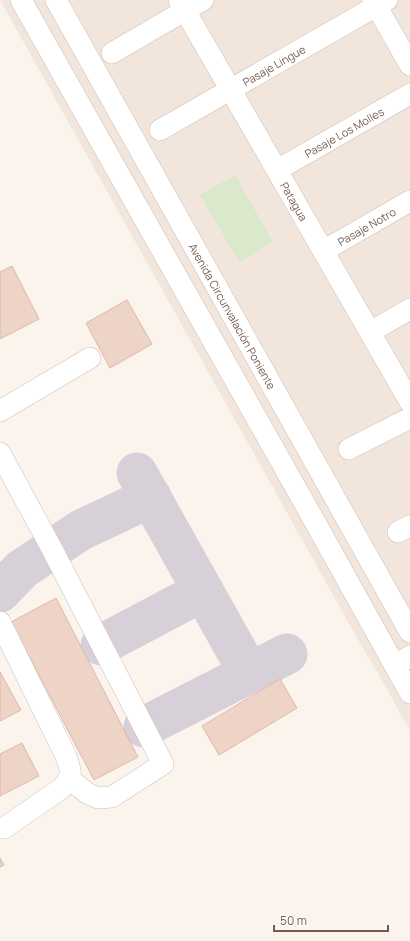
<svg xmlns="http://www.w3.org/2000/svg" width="410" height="941" font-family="Manrope,sans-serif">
  <rect width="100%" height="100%" fill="#fbf4ed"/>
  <path fill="#f2e6dc" d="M0,0H410V731L387,689L357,638Z"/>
  <path fill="#dae8cc" d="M235,175L273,242L239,262L200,195Z"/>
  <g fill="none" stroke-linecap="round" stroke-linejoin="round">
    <g stroke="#d8d0d9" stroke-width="41">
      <path d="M137,473L249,673"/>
      <path d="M0,592L22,569L81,530L151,497"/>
      <path d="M101,645L203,591"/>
      <path d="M144,727L287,654"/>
    </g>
  </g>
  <g fill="#eed3c7" stroke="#dfb8a9">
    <path d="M12,266L39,319L0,339V272Z"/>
    <path d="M127,300L152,344L110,368L86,323Z"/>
    <path d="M56,598L138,757L94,780L11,622Z"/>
    <path d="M0,672L21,710L0,721Z"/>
    <path d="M280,679L297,708L219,755L202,726Z"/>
    <path d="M22,743L39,776L0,796V754Z"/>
    <path d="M0,858L4,865L0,867Z"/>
  </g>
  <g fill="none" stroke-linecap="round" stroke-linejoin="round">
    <g stroke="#cfbeb5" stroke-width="22">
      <g id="minor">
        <path d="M21,0L315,522L410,693"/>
        <path id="s1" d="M56,0L410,632"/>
        <path id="s2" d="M179,0L410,402"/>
        <path d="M373,0L410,65"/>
        <path d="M112,53L203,0"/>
        <path id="s3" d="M160,130L387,0"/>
        <path id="s4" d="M277,170L410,94"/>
        <path id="s5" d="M323,251L410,201"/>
        <path d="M370,332L410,309"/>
        <path d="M0,411L90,358"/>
        <path d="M349,449L410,418"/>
        <path d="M0,453L52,549L163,764L112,797L98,798L87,793L69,779"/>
        <path d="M398,532L410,526"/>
        <path d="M0,622L65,754C71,770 74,774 62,788L4,828"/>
        <path d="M395,666L410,656"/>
      </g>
    </g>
    <use href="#minor" stroke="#fff" stroke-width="21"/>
  </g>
  <g text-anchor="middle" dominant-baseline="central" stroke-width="3.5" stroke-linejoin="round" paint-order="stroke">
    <g font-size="11" fill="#755a51" stroke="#fef9f3">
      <text stroke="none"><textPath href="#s3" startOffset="131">Pasaje Lingue</textPath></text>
      <text stroke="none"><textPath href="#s4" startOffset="77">Pasaje Los Molles</textPath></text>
      <text stroke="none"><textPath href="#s2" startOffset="232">Patagua</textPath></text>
      <text stroke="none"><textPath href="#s5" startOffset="50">Pasaje Notro</textPath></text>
      <text stroke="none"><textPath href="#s1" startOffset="362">Avenida Circunvalación Poniente</textPath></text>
    </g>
  </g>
  <path d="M274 925v6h114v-6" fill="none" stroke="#755a51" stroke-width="2"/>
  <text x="280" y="925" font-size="12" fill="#755a51" stroke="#fef9f3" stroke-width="3" paint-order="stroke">50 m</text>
</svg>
